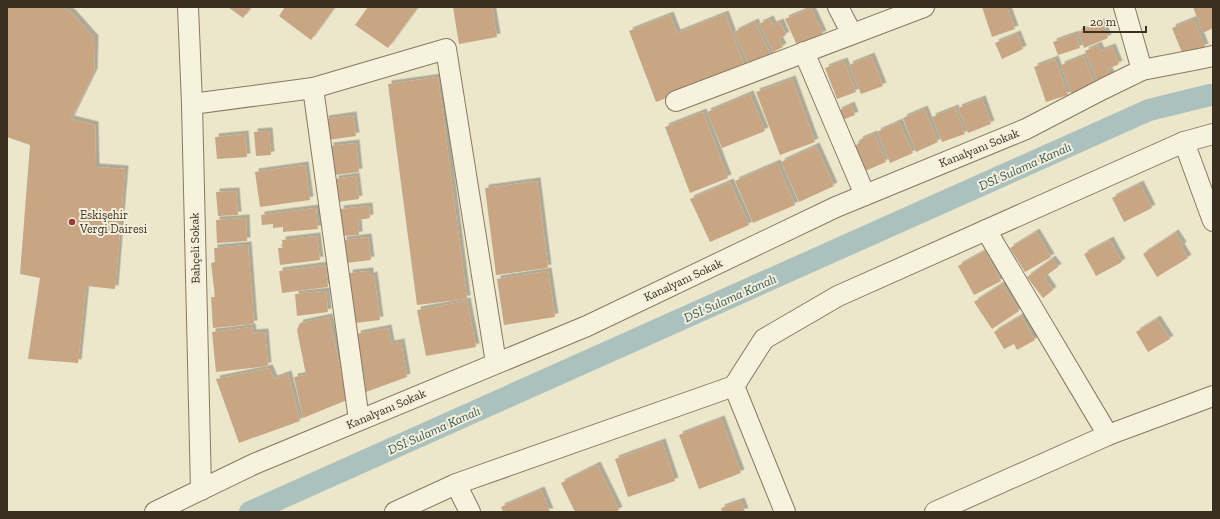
<svg xmlns="http://www.w3.org/2000/svg" width="1220" height="519" font-family="'Zilla Slab',serif">
  <defs>
    <filter id="shadow"><feDropShadow dx="3.5" dy="-3.5" stdDeviation="0" flood-color="#0004"/></filter>
  </defs>
  <rect width="100%" height="100%" fill="#ece6cb"/>
  <g fill="none" stroke-linecap="round" stroke-linejoin="round">
    <path stroke="#abc1bd" stroke-width="22" d="M250,512L1149,110L1210,95H1213"/>
  </g>
  <g fill="#c8a684" filter="url(#shadow)">
    <path d="M7,7H63L72,13L95,39L94,72L71,119L95,125L96,167L125,169L115,289L86,286L78,363L28,359L40,278L20,274L30,145L7,137Z"/>
    <path d="M228,7H251L243,18Z"/>
    <path d="M285,7H335L311,40L279,16Z"/>
    <path d="M368,7H418L388,48L355,25Z"/>
    <path d="M453,7H492L497,37L459,44Z"/>
    <path d="M982,7H1007L1015,29L992,37Z"/>
    <path d="M1193,7H1213V28L1203,33Z"/>
    <path d="M811,8L823,34L797,45L785,19Z"/>
    <path d="M725,14L745,67L656,102L629,31L670,15L677,33Z"/>
    <path d="M770,19L773,25L780,22L786,35L779,39L783,47L773,52L759,24Z"/>
    <path d="M1194,19L1205,47L1183,55L1172,28Z"/>
    <path d="M755,22L771,56L749,65L734,32Z"/>
    <path d="M1102,22L1108,38L1084,48L1078,32Z"/>
    <path d="M1017,34L1023,49L1002,59L995,43Z"/>
    <path d="M1076,34L1080,48L1058,55L1053,42Z"/>
    <path d="M1098,45L1101,51L1112,47L1119,64L1108,69L1112,77L1098,83L1085,51Z"/>
    <path d="M871,56L883,86L861,94L849,65Z"/>
    <path d="M1084,56L1095,85L1071,93L1061,65Z"/>
    <path d="M1055,59L1068,95L1046,102L1034,67Z"/>
    <path d="M844,61L856,92L837,99L825,68Z"/>
    <path d="M438,77L467,299L417,305L388,84Z"/>
    <path d="M792,79L815,142L780,155L756,92Z"/>
    <path d="M750,94L765,131L722,148L707,112Z"/>
    <path d="M982,99L991,124L968,133L958,108Z"/>
    <path d="M851,105L855,115L842,120L838,111Z"/>
    <path d="M955,108L965,134L942,142L932,117Z"/>
    <path d="M924,109L938,142L916,152L903,118Z"/>
    <path d="M703,112L728,178L690,193L665,127Z"/>
    <path d="M353,115L356,136L328,140L325,119Z"/>
    <path d="M899,122L913,153L890,163L877,132Z"/>
    <path d="M269,131L271,155L256,156L254,132Z"/>
    <path d="M245,134L247,157L217,159L215,137Z"/>
    <path d="M874,134L886,162L865,171L854,146L860,143L859,140Z"/>
    <path d="M356,143L359,172L334,175L330,146Z"/>
    <path d="M816,146L834,186L799,202L781,162Z"/>
    <path d="M777,163L795,205L753,223L735,181Z"/>
    <path d="M305,165L310,200L260,207L255,172Z"/>
    <path d="M356,176L359,199L338,202L335,179Z"/>
    <path d="M537,181L548,268L496,275L485,188Z"/>
    <path d="M730,182L749,225L710,242L690,199Z"/>
    <path d="M1140,184L1152,208L1124,222L1112,198Z"/>
    <path d="M236,191L238,215L218,216L216,192Z"/>
    <path d="M369,206L370,218L358,220L359,235L342,236L340,209Z"/>
    <path d="M316,208L318,229L283,232V227L273,228V224L262,225L261,215Z"/>
    <path d="M246,218L247,241L217,243L216,220Z"/>
    <path d="M1036,232L1051,257L1025,272L1010,248Z"/>
    <path d="M1175,233L1183,245L1181,247L1188,258L1157,277L1143,254Z"/>
    <path d="M317,236L320,260L280,265L278,248H283L282,240Z"/>
    <path d="M368,237L371,260L346,263L343,240Z"/>
    <path d="M1110,240L1122,262L1096,276L1084,254Z"/>
    <path d="M248,245L254,324L213,328L211,297H215L211,263L215,262L214,248Z"/>
    <path d="M985,251L1001,281L974,295L958,266Z"/>
    <path d="M1052,259L1058,267L1044,277L1053,290L1043,298L1027,277Z"/>
    <path d="M325,265L328,287L282,293L279,271Z"/>
    <path d="M370,271V276L374,275L380,320L355,323L349,273Z"/>
    <path d="M548,271L555,317L504,325L497,279Z"/>
    <path d="M1002,284L1019,311L992,329L974,302Z"/>
    <path d="M326,291L328,312L297,316L295,294Z"/>
    <path d="M467,301L476,347L426,356L417,310Z"/>
    <path d="M1021,316L1035,340L1017,350L1014,344L1004,349L994,332Z"/>
    <path d="M329,317L347,400L303,418L294,377L306,375L297,330L300,323Z"/>
    <path d="M1157,319L1170,339L1148,352L1136,332Z"/>
    <path d="M252,327L253,333L265,332L268,366L216,372L212,332Z"/>
    <path d="M388,328L391,344L401,342L407,377L366,392L357,334Z"/>
    <path d="M269,368L274,379L288,374L300,421L239,443L216,379Z"/>
    <path d="M721,419L741,473L699,489L679,435Z"/>
    <path d="M662,442L675,481L628,497L615,459Z"/>
    <path d="M597,465L619,510L616,512H575L561,483Z"/>
    <path d="M541,490L550,512H503L501,507Z"/>
    <path d="M741,501L745,512H722L721,508Z"/>
  </g>
  <g fill="none" stroke-linecap="round" stroke-linejoin="round">
    <g stroke="#887960" stroke-width="22">
      <g id="minor">
        <path d="M188,7L192,104L201,490"/>
        <path d="M838,7L852,34"/>
        <path d="M1124,7L1142,70"/>
        <path d="M804,52L865,195"/>
        <path d="M313,88L359,420"/>
        <path d="M676,101L924,7"/>
        <path d="M192,104L313,88L446,49L496,363"/>
        <path d="M1184,142L1213,221"/>
        <path d="M986,230L1108,435"/>
        <path d="M456,484L470,512"/>
        <path d="M155,512L254,464L587,326L836,207L1026,129L1103,89L1142,70L1199,59L1213,56"/>
        <path d="M395,512L456,484L734,386"/>
        <path d="M785,512L734,386L764,339L838,296L1184,142L1213,134"/>
        <path d="M935,512L1108,435L1213,396"/>
      </g>
    </g>
    <use href="#minor" stroke="#f7f2de" stroke-width="20"/>
  </g>
  <circle fill="#933c34" stroke="#f4efda" stroke-width="1.5" cx="72" cy="222" r="4"/>
  <g text-anchor="middle" dominant-baseline="central" stroke-width="4" stroke-linejoin="round" paint-order="stroke">
    <g font-size="12" fill="#3a3022" stroke="#f4efda">
      <text transform="translate(979 148) rotate(-22)">Kanalyanı Sokak</text>
      <text transform="translate(195 248) rotate(-91)">Bahçeli Sokak</text>
      <text transform="translate(683 280) rotate(-25)">Kanalyanı Sokak</text>
      <text transform="translate(386 409) rotate(-23)">Kanalyanı Sokak</text>
    </g>
    <g font-size="12" fill="#3a3022" stroke="#f4efda" text-anchor="start">
      <text x="80" y="215">Eskişehir<tspan x="80" dy="14">Vergi Dairesi</tspan></text>
    </g>
    <g font-size="13" font-style="italic" fill="#335859" stroke="#f4efda">
      <text transform="translate(1025 166) rotate(-24)">DSİ Sulama Kanalı</text>
      <text transform="translate(730 298) rotate(-24)">DSİ Sulama Kanalı</text>
      <text transform="translate(434 430) rotate(-24)">DSİ Sulama Kanalı</text>
    </g>
  </g>
  <rect width="1220" height="519" fill="none" stroke="#3a3022" stroke-width="16"/>
  <path d="M1084 26v6h62v-6" fill="none" stroke="#3a3022" stroke-width="2"/>
  <text x="1090" y="26" font-size="12" fill="#3a3022" stroke="#f4efda" stroke-width="3" paint-order="stroke">20 m</text>
</svg>
